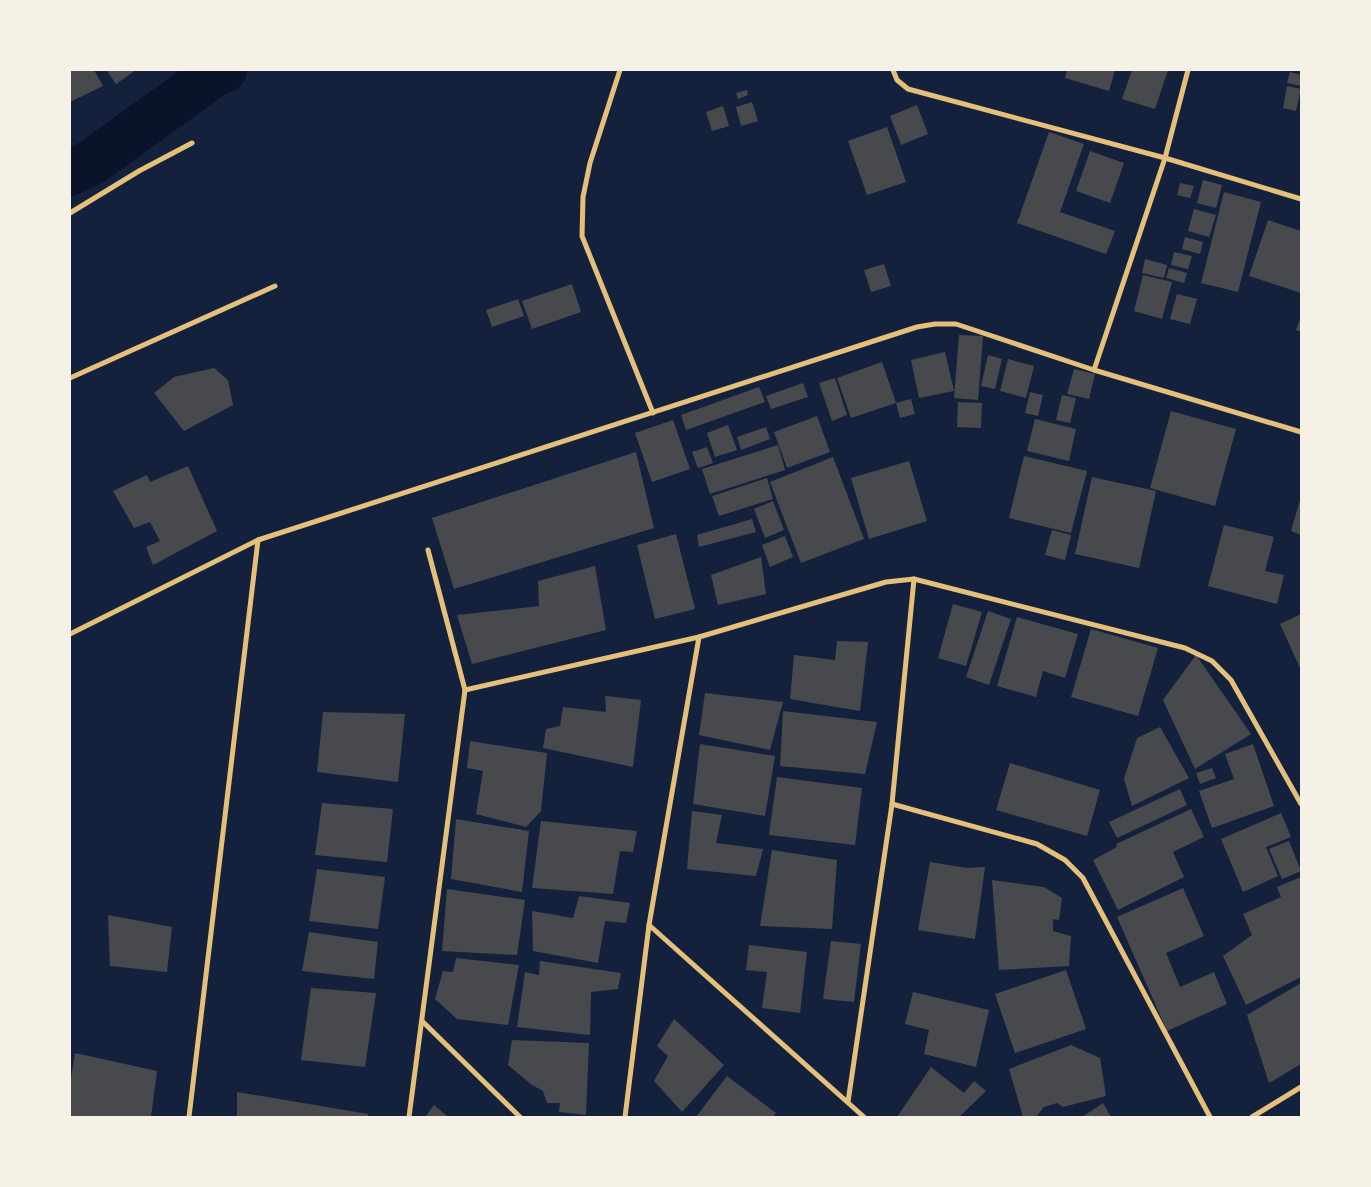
<svg xmlns="http://www.w3.org/2000/svg" width="1371" height="1187" font-family="Jost,sans-serif">
  <rect width="100%" height="100%" fill="#14213d"/>
  <g fill="none" stroke-linecap="round" stroke-linejoin="round">
    <path stroke="#0b132b" stroke-width="46" d="M70,173L92,162L218,71L224,70"/>
  </g>
  <g fill="#48494c">
    <path d="M70,70H94L103,86L70,102Z"/>
    <path d="M108,70H136L116,84L107,71Z"/>
    <path d="M1067,70H1115L1109,91L1065,78Z"/>
    <path d="M1132,70H1168L1155,109L1122,99Z"/>
    <path d="M1290,72L1301,75V86L1287,83Z"/>
    <path d="M1287,86L1301,89L1296,111L1283,108Z"/>
    <path d="M747,90L748,95L738,99L736,93Z"/>
    <path d="M752,102L758,121L741,126L736,107Z"/>
    <path d="M917,105L928,134L901,145L890,116Z"/>
    <path d="M723,106L729,126L712,131L706,112Z"/>
    <path d="M887,127L906,182L867,195L848,141Z"/>
    <path d="M1049,132L1084,144L1060,212L1115,231L1106,254L1017,223Z"/>
    <path d="M1090,151L1124,163L1110,203L1076,191Z"/>
    <path d="M1203,180L1222,185L1216,208L1197,203Z"/>
    <path d="M1180,183L1194,186L1190,198L1177,195Z"/>
    <path d="M1224,192L1261,202L1238,292L1201,283Z"/>
    <path d="M1194,209L1216,215L1209,237L1188,231Z"/>
    <path d="M1268,220L1301,231V293L1249,276Z"/>
    <path d="M1185,237L1203,242L1200,254L1182,249Z"/>
    <path d="M1174,252L1192,256L1188,269L1171,265Z"/>
    <path d="M1145,259L1167,265L1164,278L1142,273Z"/>
    <path d="M884,264L891,286L871,292L864,270Z"/>
    <path d="M1169,268L1187,273L1184,283L1166,278Z"/>
    <path d="M1143,275L1172,282L1162,319L1134,311Z"/>
    <path d="M572,284L581,312L532,329L522,301Z"/>
    <path d="M1177,294L1197,299L1190,324L1170,319Z"/>
    <path d="M518,299L524,316L492,327L486,310Z"/>
    <path d="M1301,317V332L1296,330Z"/>
    <path d="M959,335L983,336L978,400L954,398Z"/>
    <path d="M945,352L954,391L919,398L911,360Z"/>
    <path d="M988,355L1002,359L995,389L981,386Z"/>
    <path d="M1008,359L1034,366L1026,398L1000,391Z"/>
    <path d="M882,362L896,403L851,418L837,378Z"/>
    <path d="M214,368L228,380L233,405L184,431L154,393L174,377Z"/>
    <path d="M1074,369L1095,374L1089,399L1067,394Z"/>
    <path d="M835,378L847,415L832,421L819,383Z"/>
    <path d="M803,383L808,397L771,409L766,396Z"/>
    <path d="M759,387L765,402L686,430L681,415Z"/>
    <path d="M1030,392L1043,395L1038,416L1025,413Z"/>
    <path d="M1062,395L1076,398L1070,423L1056,420Z"/>
    <path d="M911,399L915,414L900,418L896,403Z"/>
    <path d="M958,402L982,403L981,428L957,427Z"/>
    <path d="M1171,411L1236,429L1215,506L1150,488Z"/>
    <path d="M817,416L830,452L787,468L774,432Z"/>
    <path d="M1035,419L1076,429L1069,461L1027,451Z"/>
    <path d="M673,420L690,469L652,482L635,433Z"/>
    <path d="M728,425L737,450L715,457L707,433Z"/>
    <path d="M766,427L770,439L741,450L737,437Z"/>
    <path d="M778,445L785,470L710,494L702,469Z"/>
    <path d="M707,447L713,463L698,468L692,452Z"/>
    <path d="M636,452L654,528L454,589L432,518Z"/>
    <path d="M1024,456L1087,471L1071,533L1009,518Z"/>
    <path d="M833,457L864,539L801,563L770,482Z"/>
    <path d="M909,461L927,521L869,539L851,478Z"/>
    <path d="M188,466L217,531L153,565L146,547L160,541L150,522L134,528L113,491L147,475L150,482Z"/>
    <path d="M1092,477L1156,491L1139,568L1075,554Z"/>
    <path d="M767,478L773,499L719,516L712,496Z"/>
    <path d="M1300,500H1301V535L1291,531Z"/>
    <path d="M773,501L784,530L765,538L754,509Z"/>
    <path d="M752,519L756,532L699,547L697,535Z"/>
    <path d="M1224,525L1274,537L1265,571L1284,575L1277,604L1208,586Z"/>
    <path d="M1052,530L1071,535L1065,560L1045,555Z"/>
    <path d="M676,534L695,609L655,619L637,545Z"/>
    <path d="M785,536L793,557L770,567L762,545Z"/>
    <path d="M761,557L766,594L718,605L711,575Z"/>
    <path d="M595,566L606,630L472,664L457,615L539,606L538,581Z"/>
    <path d="M953,604L982,612L966,666L938,658Z"/>
    <path d="M988,611L1011,619L989,685L966,677Z"/>
    <path d="M1301,614V670L1280,624Z"/>
    <path d="M1017,617L1078,634L1065,678L1043,671L1036,697L997,686Z"/>
    <path d="M1091,629L1158,648L1138,716L1071,697Z"/>
    <path d="M837,641L868,642L860,711L790,699L794,655L835,660Z"/>
    <path d="M1196,655L1251,734L1195,769L1163,700Z"/>
    <path d="M705,693L783,702L770,750L699,735Z"/>
    <path d="M605,696L641,700L633,767L543,748L546,729L560,726L563,707L606,712Z"/>
    <path d="M783,711L877,722L865,774L780,766Z"/>
    <path d="M323,712L405,714L398,782L317,772Z"/>
    <path d="M1160,727L1189,778L1132,806L1124,779L1137,738Z"/>
    <path d="M470,741L547,753L541,811L526,827L476,814L483,771L467,768Z"/>
    <path d="M700,744L775,756L765,816L693,804Z"/>
    <path d="M1253,744L1274,806L1212,828L1199,791L1234,779L1225,754Z"/>
    <path d="M1010,763L1100,790L1087,836L996,810Z"/>
    <path d="M1212,768L1216,778L1200,784L1196,773Z"/>
    <path d="M777,777L862,788L855,845L769,835Z"/>
    <path d="M1180,789L1187,805L1117,838L1109,822Z"/>
    <path d="M322,803L393,809L387,862L315,855Z"/>
    <path d="M1191,809L1204,837L1173,852L1184,877L1118,910L1093,860L1117,847L1116,844Z"/>
    <path d="M692,811L722,815L716,843L763,849L756,876L687,869Z"/>
    <path d="M1281,813L1291,837L1266,847L1278,876L1243,892L1221,839Z"/>
    <path d="M456,819L529,831L522,892L451,879Z"/>
    <path d="M541,821L637,831L633,852L620,851L613,894L532,888Z"/>
    <path d="M1289,841L1301,871L1282,879L1269,849Z"/>
    <path d="M772,850L837,860L832,929L760,926Z"/>
    <path d="M930,862L967,868L985,867L975,939L918,930Z"/>
    <path d="M317,869L385,877L378,929L309,921Z"/>
    <path d="M1301,877V977L1246,1005L1223,956L1252,935L1243,914L1281,897L1277,887Z"/>
    <path d="M992,880L1044,887L1062,898L1059,920L1053,919V931L1071,936L1069,966L999,970Z"/>
    <path d="M1183,888L1204,936L1166,953L1180,987L1214,972L1227,1004L1167,1031L1117,917Z"/>
    <path d="M447,889L525,900L517,955L442,951Z"/>
    <path d="M579,896L630,903L626,923L605,921L598,963L533,951L532,911L573,918Z"/>
    <path d="M108,915L172,927L167,972L110,966Z"/>
    <path d="M309,932L378,942L374,979L302,971Z"/>
    <path d="M831,941L861,944L854,1002L823,999Z"/>
    <path d="M749,945L807,952L800,1013L762,1008L767,972L746,970Z"/>
    <path d="M456,958L519,965L508,1025L457,1019L435,999L443,971L453,972Z"/>
    <path d="M540,961L621,973L618,989L591,992L590,1035L517,1027L525,972L539,975Z"/>
    <path d="M1066,970L1086,1029L1015,1053L995,994Z"/>
    <path d="M1301,983V1064L1269,1083L1247,1015Z"/>
    <path d="M311,988L376,993L365,1067L301,1060Z"/>
    <path d="M913,992L989,1010L976,1067L924,1054L929,1030L905,1024Z"/>
    <path d="M674,1019L724,1065L682,1112L654,1081L668,1056L657,1046Z"/>
    <path d="M512,1040L589,1043L586,1115L559,1112L560,1103H547L543,1091L532,1085L508,1065Z"/>
    <path d="M1071,1045L1100,1058L1106,1096L1063,1107L1057,1103L1044,1107L1036,1117H1023L1009,1069Z"/>
    <path d="M75,1053L157,1071L151,1117H70V1084Z"/>
    <path d="M931,1067L964,1093L974,1081L986,1091L959,1117H897Z"/>
    <path d="M727,1076L776,1113L773,1117H696Z"/>
    <path d="M237,1092L368,1114V1117H237Z"/>
    <path d="M1103,1103L1111,1117H1082Z"/>
    <path d="M434,1105L448,1117H425Z"/>
  </g>
  <g fill="none" stroke-linecap="round" stroke-linejoin="round">
    <g stroke="#e5c07b" stroke-width="5">
      <path d="M620,70L590,163L583,197L582,236L653,413"/>
      <path d="M893,70L897,80L908,89L1165,158L1301,199"/>
      <path d="M70,213L139,171L192,143"/>
      <path d="M1094,370L1165,158L1188,70"/>
      <path d="M70,378L275,286"/>
      <path d="M70,634L258,540L917,327L935,324H956L1094,370L1301,432"/>
      <path d="M465,690L699,637L886,582L914,579L1185,648L1212,661L1231,680L1301,804"/>
      <path d="M892,804L914,579"/>
      <path d="M649,925L864,1117"/>
      <path d="M422,1021L520,1117"/>
      <path d="M848,1102L892,804L1037,844L1065,860L1083,878L1210,1117"/>
      <path d="M189,1117L258,540"/>
      <path d="M409,1117L465,690L428,550"/>
      <path d="M625,1117L649,925L699,637"/>
      <path d="M1252,1117L1301,1087"/>
    </g>
  </g>
  <rect width="1371" height="1187" fill="none" stroke="#f6f1e7" stroke-width="142"/>
</svg>
